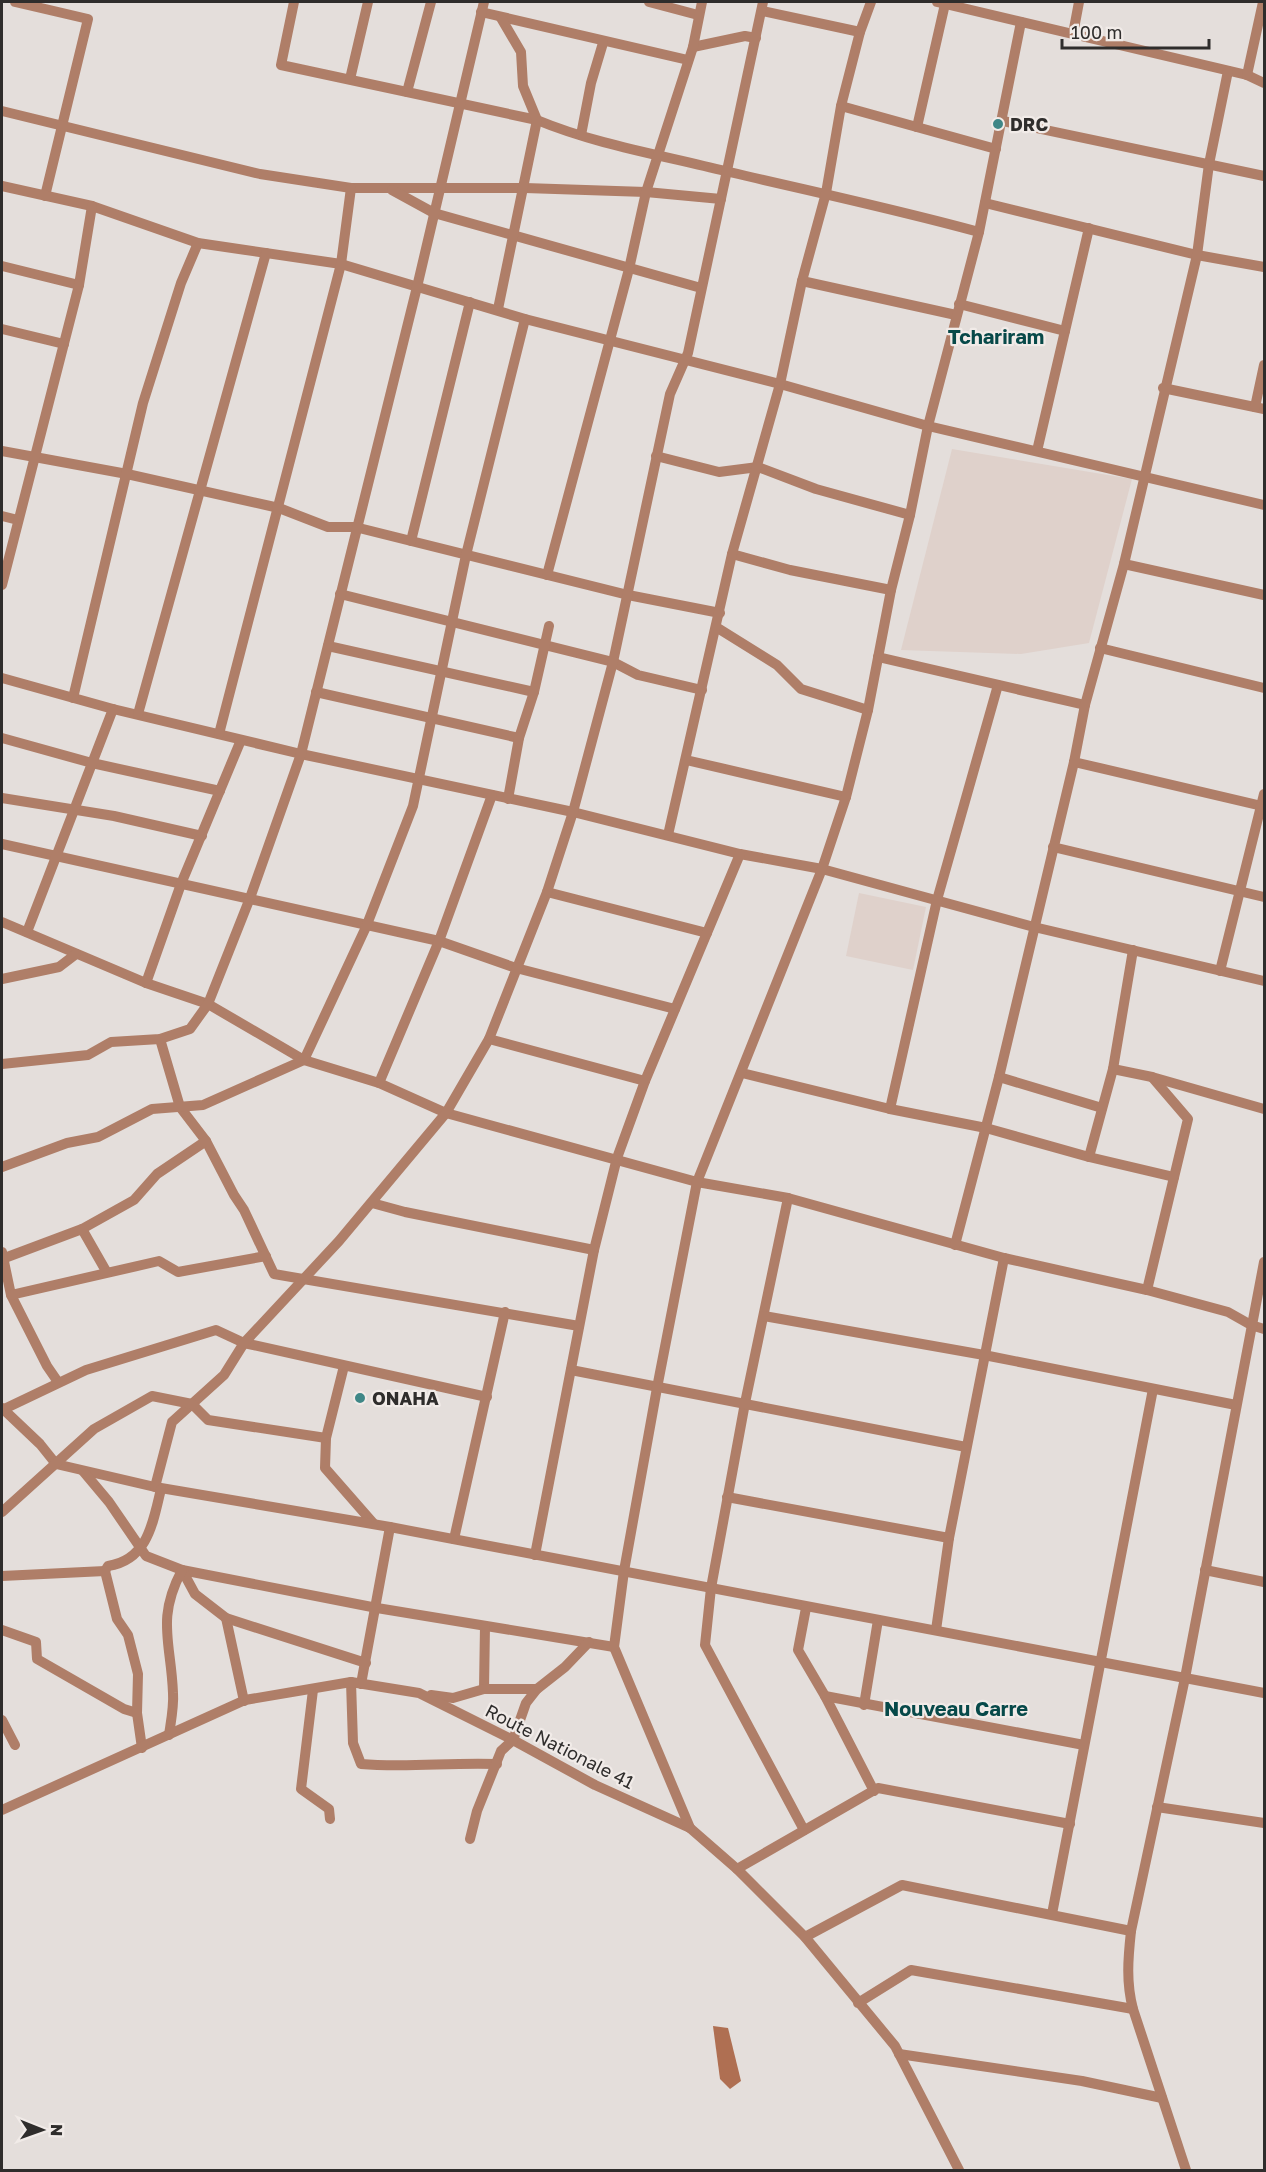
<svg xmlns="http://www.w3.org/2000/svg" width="1266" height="2172" font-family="'Golos Text',sans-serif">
  <rect width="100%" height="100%" fill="#e4dedb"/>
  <g fill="#dfd1cb">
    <path d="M952,449L1132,479L1089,643L1021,654L901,650Z"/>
    <path d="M859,893L926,907L913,970L846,956Z"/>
  </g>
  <path fill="#af6f52" d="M713,2026L728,2028L741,2081L730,2089L720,2079Z"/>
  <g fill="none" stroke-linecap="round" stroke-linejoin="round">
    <g stroke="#af7e68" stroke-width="10">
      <path d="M15,2L88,19L45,196"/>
      <path d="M294,2L281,65L537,120C590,142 649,153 704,166C796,188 888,207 979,232"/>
      <path d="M649,2L698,15"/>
      <path d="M937,2L1247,75L1264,83"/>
      <path d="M762,11L860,32"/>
      <path d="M481,12L688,60"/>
      <path d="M1073,34L1079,2"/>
      <path d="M693,47L745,36L756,38"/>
      <path d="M1247,75L1263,2"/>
      <path d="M350,79L368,2"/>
      <path d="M407,92L431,2"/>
      <path d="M841,106L996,149"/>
      <path d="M2,111L260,174L351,188H525L646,192L721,199"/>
      <path d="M1003,121L1264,176"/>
      <path d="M917,127L945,4"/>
      <path d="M581,135L591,83L603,43"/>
      <path d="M2,186L92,206L198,243L341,264L525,319L780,384L928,426L1264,505"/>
      <path d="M392,190L434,213L701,288"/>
      <path d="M985,203L1197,255L1264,267"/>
      <path d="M2,266L79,285"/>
      <path d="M802,281L956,315"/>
      <path d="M959,304L1065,331"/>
      <path d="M498,309L537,120L523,86L521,52L501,18"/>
      <path d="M2,329L64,344"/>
      <path d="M1163,388L1264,409"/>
      <path d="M1255,407L1264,365"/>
      <path d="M2,451L127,474L279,508L328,527H355L628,595L720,613"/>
      <path d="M1037,451L1089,228"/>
      <path d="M656,456L719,472L758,467L816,489L910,515"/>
      <path d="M2,516L18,520"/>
      <path d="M411,541L470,302"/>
      <path d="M732,554L790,570L891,590"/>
      <path d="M1124,564L1264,595"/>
      <path d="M547,575L629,269L646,192L693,47L702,2"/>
      <path d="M2,585L79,285L92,206"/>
      <path d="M340,594L613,662L638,675L702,690"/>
      <path d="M716,627L777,665L801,689L868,710"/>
      <path d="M328,646L534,692"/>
      <path d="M1100,648L1264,688"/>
      <path d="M878,657L1085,705"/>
      <path d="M2,678L113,709L301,754L573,812L740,854L822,869L1034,927L1264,981"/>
      <path d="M316,692L519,738"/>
      <path d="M73,698L143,403L181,283L198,243"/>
      <path d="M138,714L266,253"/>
      <path d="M219,734L341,264L351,188"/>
      <path d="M2,738L92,763L220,791"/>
      <path d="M686,760L846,797"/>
      <path d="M1074,762L1262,806"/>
      <path d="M2,798L114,816L202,836"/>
      <path d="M508,799L519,738L534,692L549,626"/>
      <path d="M668,835L732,554L780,384L802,281L826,193L841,106L860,32L871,2"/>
      <path d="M2,844L439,941L516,968L675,1009"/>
      <path d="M1053,847L1264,897"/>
      <path d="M547,892L707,933"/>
      <path d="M2,922L146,983L208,1004L304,1060L379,1083L446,1113L697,1182L788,1198L1004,1258L1147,1290L1228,1312L1251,1325L1264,1329"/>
      <path d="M27,932L113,709"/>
      <path d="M1220,971L1264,794"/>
      <path d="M2,979L59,967L76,954"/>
      <path d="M146,983L181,884L241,740"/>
      <path d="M160,1039L180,1107L206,1141L234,1195L244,1210L274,1274L579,1326"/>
      <path d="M489,1039L645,1081"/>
      <path d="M2,1064L88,1055L111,1042L160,1039L190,1029L208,1004L250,898L301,754L417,287L484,2"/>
      <path d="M1113,1069L1152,1077L1264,1109"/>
      <path d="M742,1073L890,1109L986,1128L1089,1157L1174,1177"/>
      <path d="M999,1077L1102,1108"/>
      <path d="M379,1083L439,941L492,795"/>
      <path d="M890,1109L937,900L998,685"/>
      <path d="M1089,1157L1113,1069L1133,950"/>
      <path d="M2,1167L67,1143L98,1137L152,1109L203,1105L304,1060L366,927L413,806L466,555L525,319"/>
      <path d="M788,1198L745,1403L711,1588L705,1645L804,1830"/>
      <path d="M372,1203L405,1212L594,1250"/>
      <path d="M82,1229L106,1271"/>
      <path d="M955,1245L999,1077L1074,762L1085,705L1124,564L1197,255L1209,164L1228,71"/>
      <path d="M2,1252L11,1295L47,1366L58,1382"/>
      <path d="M2,1259L82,1229L134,1200L157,1174L206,1141"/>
      <path d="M1147,1290L1188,1119L1152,1077"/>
      <path d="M11,1295L159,1261L178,1272L266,1256"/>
      <path d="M764,1316L984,1355L1236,1405"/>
      <path d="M344,1366L326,1438L325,1468L374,1524"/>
      <path d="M571,1370L966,1447"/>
      <path d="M2,1408L40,1444L56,1464L155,1487L390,1527L1264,1693"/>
      <path d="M2,1410L86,1370L216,1330L244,1343L487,1397"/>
      <path d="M83,1471L109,1502L146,1556L182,1570L377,1608L614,1647"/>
      <path d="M155,1487L172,1422L224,1375L244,1343L339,1241L446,1113L489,1039L547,892L573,812L613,662L670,394L688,353L763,2"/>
      <path d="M727,1497L949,1538"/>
      <path d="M2,1512L94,1429L152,1396L192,1404L208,1420L326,1438"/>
      <path d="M454,1539L505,1312"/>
      <path d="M535,1555L594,1250L617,1158L645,1081L740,854"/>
      <path d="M182,1570L195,1594L226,1618L366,1663"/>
      <path d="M1205,1570L1264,1582"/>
      <path d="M2,1576L105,1571"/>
      <path d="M806,1608L798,1650L825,1696L874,1791"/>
      <path d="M226,1618L244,1701"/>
      <path d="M2,1630L36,1642L37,1659L124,1709L137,1713"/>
      <path d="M936,1630L949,1538L1004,1258"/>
      <path d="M351,1682L353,1743L361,1764C407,1768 451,1762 497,1764"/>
      <path d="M361,1684L390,1527"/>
      <path d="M484,1689L485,1626"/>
      <path d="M313,1690L301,1789L329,1809L330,1819"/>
      <path d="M431,1695L453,1698L484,1689H537"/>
      <path d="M825,1696L1084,1745"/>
      <path d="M864,1705L878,1620"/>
      <path d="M2,1720L15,1745"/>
      <path d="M169,1735C171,1721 174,1706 173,1693C171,1642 156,1619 182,1570"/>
      <path d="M142,1748L137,1713L138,1674L128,1635L117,1619L105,1571L108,1566C148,1560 153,1522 161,1489"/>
      <path d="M1157,1807L1264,1823"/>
      <path d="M2,1810L245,1700L351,1682L419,1693L513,1740L595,1785L690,1828L737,1869L805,1937L895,2046L959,2170"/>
      <path d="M690,1828L614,1647L624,1571L657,1388L697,1182L822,869L846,797L868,710L891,590L910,515L928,426L979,232L1021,22"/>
      <path d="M470,1839L477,1811L501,1751L513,1740L526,1703L537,1689L565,1667L589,1642"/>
      <path d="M737,1869L878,1788L1070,1824"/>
      <path d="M1052,1914L1153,1389"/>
      <path d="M805,1937L902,1885L1131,1931"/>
      <path d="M858,2003L911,1970L1133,2009"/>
      <path d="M899,2054L1082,2081L1162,2098"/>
      <path d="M1186,2170L1133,2009C1126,1982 1128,1959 1131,1931L1185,1678L1264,1262"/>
    </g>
  </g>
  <g fill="#3f8787" stroke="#f1ebe8" stroke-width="2">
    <circle cx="998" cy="124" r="6"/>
    <circle cx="360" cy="1398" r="6"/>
  </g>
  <g text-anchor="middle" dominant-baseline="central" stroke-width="4.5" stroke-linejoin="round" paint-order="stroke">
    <g font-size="18" font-weight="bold" fill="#2f2d2c" stroke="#f1ebe8" text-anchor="start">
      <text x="1010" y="124">DRC</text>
      <text x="372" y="1398">ONAHA</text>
    </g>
    <g font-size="18" fill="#2f2d2c" stroke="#f1ebe8">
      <text transform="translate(560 1746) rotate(27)">Route Nationale 41</text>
    </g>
    <g font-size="20" font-weight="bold" fill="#074949" stroke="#f1ebe8">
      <text x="996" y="336">Tchariram</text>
      <text x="956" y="1708">Nouveau Carre</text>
    </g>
  </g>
  <rect width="1266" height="2172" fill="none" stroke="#2f2d2c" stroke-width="6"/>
  <g transform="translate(42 2130) rotate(91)" stroke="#f1ebe8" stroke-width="4.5" paint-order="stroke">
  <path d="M0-4.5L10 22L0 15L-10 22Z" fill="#2f2d2c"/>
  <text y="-9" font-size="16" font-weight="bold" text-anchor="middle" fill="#2f2d2c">N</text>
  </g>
  <path d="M1062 39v9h147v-9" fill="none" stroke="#2f2d2c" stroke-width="3"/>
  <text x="1071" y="39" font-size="18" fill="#2f2d2c" stroke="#f1ebe8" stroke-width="4.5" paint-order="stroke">100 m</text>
</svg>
